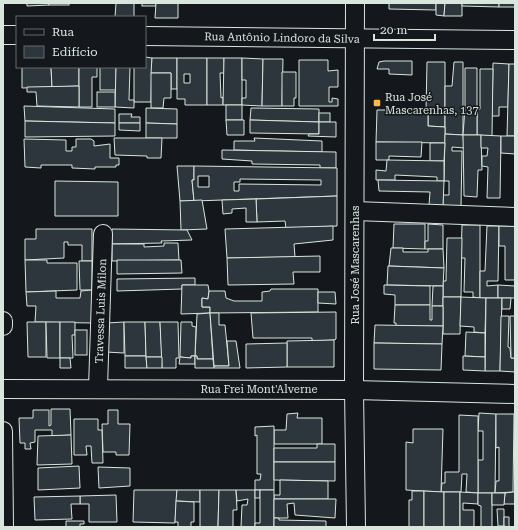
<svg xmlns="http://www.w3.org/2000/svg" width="518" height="530" font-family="'Roboto Serif',serif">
  <rect width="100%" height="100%" fill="#14181c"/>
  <g fill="#2c363c" stroke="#d8e6dc" fill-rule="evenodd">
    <path d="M27,3H49V5L27,6Z"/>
    <rect x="49" y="3" width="20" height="2"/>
    <path d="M116,3H134V17H115Z"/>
    <rect x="142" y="3" width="14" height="3"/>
    <path d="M156,3H178V18H155Z"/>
    <path d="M389,3H436V10L389,9Z"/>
    <path d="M436,3H445L444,16L436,15Z"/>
    <path d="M445,3H462V16H444Z"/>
    <path d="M462,3H499V7L462,6Z"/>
    <rect x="499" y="3" width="16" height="4"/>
    <path d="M145,57L152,58L151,102H134V67H145Z"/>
    <path d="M152,58H177V89H171V73H151Z"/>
    <path d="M177,58H207V105H185V99H177ZM184,74H190V83H184Z"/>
    <path d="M207,58H224V73H220L221,98L223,97V105H207Z"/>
    <path d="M224,58H242V105H223Z"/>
    <path d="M242,58L263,59L262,106L242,105V98H246V80H242Z"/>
    <path d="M263,59H283L282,106H262Z"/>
    <path d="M299,60H328V71L338,70V87H329V102H332V98L338,99V106H299Z"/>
    <path d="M384,61H412V75L389,74V69H377L379,62Z"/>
    <path d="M427,62H445V127L428,126V110H426Z"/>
    <path d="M454,62H463V135L445,134V86H452Z"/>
    <path d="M493,63L509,64L508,107H499V116H492Z"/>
    <path d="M509,64H515V136H507Z"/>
    <path d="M22,67H51L52,87L22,88Z"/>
    <path d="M51,67H79V86L52,87Z"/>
    <path d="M79,67H97V77H92V107H79Z"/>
    <rect x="100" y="67" width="16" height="23"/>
    <path d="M116,67H130L129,100H134V108L115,107Z"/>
    <path d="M465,68H477V109L465,108Z"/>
    <path d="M480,69H493L492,136L477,135V109H480Z"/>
    <path d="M282,72H296V98H294V106H282Z"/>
    <path d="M151,73H171V98H164L163,108H151Z"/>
    <path d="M79,86V107L37,106L36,92H27V87Z"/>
    <rect x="97" y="92" width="18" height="15"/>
    <rect x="226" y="105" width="16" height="15"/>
    <path d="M24,106L115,109V123L25,121Z"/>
    <path d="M146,108L177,109V124L146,123Z"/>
    <path d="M251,108L319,109V122L250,120Z"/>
    <path d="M465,108L477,109V135H463Z"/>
    <path d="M377,110H428V126L445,127V143L376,142Z"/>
    <rect x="319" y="113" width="11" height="9"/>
    <path d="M119,114H132L131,117H140V123H119Z"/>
    <path d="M226,120H244V135H227Z"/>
    <path d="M250,120L319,122V134L250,133Z"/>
    <path d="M25,121L115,123V136L25,137Z"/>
    <path d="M319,122H336V137L308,136L309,134H319Z"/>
    <path d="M119,123H140V131L119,130Z"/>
    <path d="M146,123L177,124V138H146Z"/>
    <path d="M445,134L463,135L464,148L452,147V151H462L461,206H443V195H449V181H444Z"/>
    <path d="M463,135H481L482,170H478L477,197L464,196Z"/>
    <path d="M481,135L501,136L500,198H487L488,167L482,166V156H487L488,148H481Z"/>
    <path d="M501,136H515V154L501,153Z"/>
    <path d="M114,138H162L161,158H147V156L115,155Z"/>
    <path d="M254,138L322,141V152L234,150V141H255Z"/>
    <path d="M24,139L66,140V151H72V147H76V139H91L94,141V146L110,144V158H119V165H116V167H95V169L72,168V165H41V168L25,167Z"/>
    <path d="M376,142H422L421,157L389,156V160H376Z"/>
    <path d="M430,143H445L444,161H430Z"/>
    <path d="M222,150L336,152V168H320V165L252,164V161L222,159Z"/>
    <path d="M387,160L444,161V181H437V177L395,175V180H376V170L386,171Z"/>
    <path d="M177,166H194V180H192L194,201H180Z"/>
    <path d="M194,166L337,168V196L194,201L192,180H194ZM198,176H209V187H198ZM240,179L321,180V185L239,184V191H234V182H240Z"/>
    <path d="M378,180L444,181L443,206L429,205L430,192L379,191Z"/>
    <path d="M55,181L118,182V216H55Z"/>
    <path d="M337,196V226L286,228L285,221L257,222L256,199Z"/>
    <path d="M256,199L257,222H246V208L232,209V213L223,214L222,200Z"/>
    <path d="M202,200L207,229L181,230L180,201Z"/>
    <path d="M394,224H425V249L393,248Z"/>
    <path d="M428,224L443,225V249H425V241H428Z"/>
    <path d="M462,225H480V298L473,297V292H464L465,258H461Z"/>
    <path d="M333,226V240L294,244L295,257L227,258L225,229Z"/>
    <path d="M487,226H499L498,281H487V286L498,285V298H480V271H485Z"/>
    <path d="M499,226H515V280H505V246H499Z"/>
    <path d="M36,229H92V261H82V245H68V242H64V258L25,260V239H36Z"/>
    <path d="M112,229L187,230L192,240L161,241L162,243L112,244Z"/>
    <path d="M447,238H462L461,297H443V281H446Z"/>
    <path d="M164,243H178L179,260L112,261V244H144V247L164,246Z"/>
    <path d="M391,248H403V252H428V249H443L444,268L389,266Z"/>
    <path d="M320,256V272H293L294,284L228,285L227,258Z"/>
    <path d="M25,260H47V263H77V290L26,292Z"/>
    <path d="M117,260H181L182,273L117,274Z"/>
    <path d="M79,261H92V290H80Z"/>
    <path d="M388,266L444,268L443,286L387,285Z"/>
    <path d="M195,278V285H182V289L117,291V279Z"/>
    <path d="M182,285H208L209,291L208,299L202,298V307H210V313L181,314Z"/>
    <path d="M384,285L430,286V305H395V295L384,294Z"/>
    <path d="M498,285L515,286V298H498Z"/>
    <path d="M433,286H443V306H432Z"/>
    <path d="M271,289H318V312L210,313V307H202V298L208,299L209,291H225L226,298L234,301H262V292L270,291Z"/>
    <path d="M92,290L93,323L35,322L36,306H27L26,292L56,291V298H80L81,291Z"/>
    <path d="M318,292H335L336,304L318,303Z"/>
    <path d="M443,297H461L460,334H443Z"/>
    <path d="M461,297L486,298L485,333L474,332V327L460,326Z"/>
    <path d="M486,298H502L500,371H485Z"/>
    <path d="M502,298H511L510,309H502Z"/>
    <path d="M395,305H430V320H432V306H443V326H396V323H394Z"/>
    <path d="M336,312V339L334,340L312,341V338H253L251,313Z"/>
    <path d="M210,313L213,359H197V356H195L197,314Z"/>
    <path d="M210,313H219V325H225L229,366H214Z"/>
    <path d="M501,316H509L508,347L510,348L511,358H515V372L500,371Z"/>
    <path d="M510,316H515V358H511Z"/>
    <path d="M27,322H46V357H28Z"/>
    <path d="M46,322H60V358H47Z"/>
    <path d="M60,322H75V335H72L73,358H60Z"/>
    <path d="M124,322V353L106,352V323Z"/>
    <path d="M124,322H145L146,356H125Z"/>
    <path d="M145,322H160L162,357H146Z"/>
    <path d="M160,322H178L179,358H176V368H162Z"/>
    <path d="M181,322H192V326L196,327L195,356H191V358L180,357Z"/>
    <path d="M375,325L443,326L442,344L374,343Z"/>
    <rect x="75" y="330" width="12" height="25"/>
    <path d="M466,332L485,333V357L465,356Z"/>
    <path d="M334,340V367H287V341Z"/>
    <path d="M227,341H236L240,368H214V366H229Z"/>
    <path d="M287,343V367L246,368V344Z"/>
    <path d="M374,343L442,344L441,370L374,369Z"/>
    <path d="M125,356H146L147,368H125Z"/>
    <path d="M191,356H195V364H179L180,357L191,358Z"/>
    <path d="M195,356H197V359H213L214,368H195Z"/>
    <path d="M463,356L485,357V371L463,370Z"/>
    <path d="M146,357H162V368H147Z"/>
    <path d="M60,358H70L71,368H60Z"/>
    <path d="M51,409H70L71,435L52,436V430H35V442L30,443L31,449H25V443H20L19,418H33V410H49V426L51,425Z"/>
    <path d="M108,410H118V424H130L129,455H116V452H103L102,424H108Z"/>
    <path d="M298,413L297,418H322V444H274V430H286L287,414Z"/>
    <path d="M479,413L496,414L495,493H478V460H483V431H478Z"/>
    <path d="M496,414H514L513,492L495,493L496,481H499V447L496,448Z"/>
    <path d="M459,415L478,416V493L466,492L467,474H462L461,492H441L442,483H445V472H459Z"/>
    <path d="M74,419H98V430H102L103,463H92L91,446H86L87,455H74Z"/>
    <path d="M274,426V490H255V480H260L261,474H257V435L255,436V427Z"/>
    <path d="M413,429H443L441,492L406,490V442L413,443Z"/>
    <path d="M71,435L72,464L37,465L38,436Z"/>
    <path d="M317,444H335V462H274V448H317Z"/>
    <path d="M274,462H335V481L274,480Z"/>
    <path d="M79,466L80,488L38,490V468Z"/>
    <path d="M98,467L130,468V486L99,488Z"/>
    <path d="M280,480L328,481V499H274V495H280Z"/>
    <path d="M134,490H177L175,523L133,522Z"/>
    <path d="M177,490H200V502L176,501Z"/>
    <path d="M200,490H219L218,527H200Z"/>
    <path d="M219,490H236L237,510H233V527H218Z"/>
    <path d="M236,490H255V527H241L242,505H247L248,499L237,501Z"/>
    <rect x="255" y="490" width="5" height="8"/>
    <path d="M260,490H274V527H255V523H260Z"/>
    <path d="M412,491H424V527H409V500H412Z"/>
    <path d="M424,491L444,492V527H424Z"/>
    <rect x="444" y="492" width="16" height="35"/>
    <path d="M460,492L478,493V504L463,503V510H474V527H460Z"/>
    <path d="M513,492H515V504H504L505,493Z"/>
    <path d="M478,493H492V527H481V506L478,505Z"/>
    <path d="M492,493H505L504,505H492Z"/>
    <path d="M116,495L117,522H89V504H80V496Z"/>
    <path d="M80,496V504H71L72,519L35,520L34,497Z"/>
    <path d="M274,499H336L335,518L295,515L294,503L287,504L288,518H274Z"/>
    <path d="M176,501L194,502V522H191V527H178V522H175Z"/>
    <path d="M497,509H504V526H498Z"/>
    <path d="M504,517H509V527L504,526Z"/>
    <path d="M274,518H279V520L326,521V527H274Z"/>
    <path d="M66,521H84V524H80V527H66Z"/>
  </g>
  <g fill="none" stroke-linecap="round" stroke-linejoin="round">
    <g stroke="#d8e6dc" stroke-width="20">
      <g id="minor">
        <path d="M355,3L354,390L356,527"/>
        <path d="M3,35H17"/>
        <path d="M145,36L515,40"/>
        <path d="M355,211L515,217"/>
        <path d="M3,321V326"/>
        <path d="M98,388L103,234"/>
        <path d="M3,389L354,390L515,394"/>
        <path d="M3,431L4,527"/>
      </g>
    </g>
    <use href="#minor" stroke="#14181c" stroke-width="18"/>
  </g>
  <rect fill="#ffb74d" stroke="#14181c" stroke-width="1.5" x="373" y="99" width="8" height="8" rx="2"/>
  <g text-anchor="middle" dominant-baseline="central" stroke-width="3" stroke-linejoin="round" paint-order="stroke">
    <g font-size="11" fill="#d8e6dc" stroke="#14181c">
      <text transform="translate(282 38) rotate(1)">Rua Antônio Lindoro da Silva</text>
      <text transform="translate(355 265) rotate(-90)">Rua José Mascarenhas</text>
      <text transform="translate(101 311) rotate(-88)">Travessa Luis Milon</text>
      <text x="259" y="389">Rua Frei Mont'Alverne</text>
    </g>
    <g font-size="11" fill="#d8e6dc" stroke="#14181c" text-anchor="start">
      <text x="385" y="97">Rua José<tspan x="385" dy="13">Mascarenhas, 137</tspan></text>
    </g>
  </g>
  <rect width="518" height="530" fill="none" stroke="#d8e6dc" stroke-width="8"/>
  <rect x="16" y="16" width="130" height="52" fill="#14181c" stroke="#626a69"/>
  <rect x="24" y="29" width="20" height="6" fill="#14181c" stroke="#626a69"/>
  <text x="52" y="36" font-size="12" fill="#d8e6dc">Rua</text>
  <rect x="24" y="46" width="20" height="12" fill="#2c363c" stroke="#626a69"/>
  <text x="52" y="56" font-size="12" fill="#d8e6dc">Edifício</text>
  <path d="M374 34v6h61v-6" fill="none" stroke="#d8e6dc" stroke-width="2"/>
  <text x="380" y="34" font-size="12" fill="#d8e6dc" stroke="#14181c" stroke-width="3" paint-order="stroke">20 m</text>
</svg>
